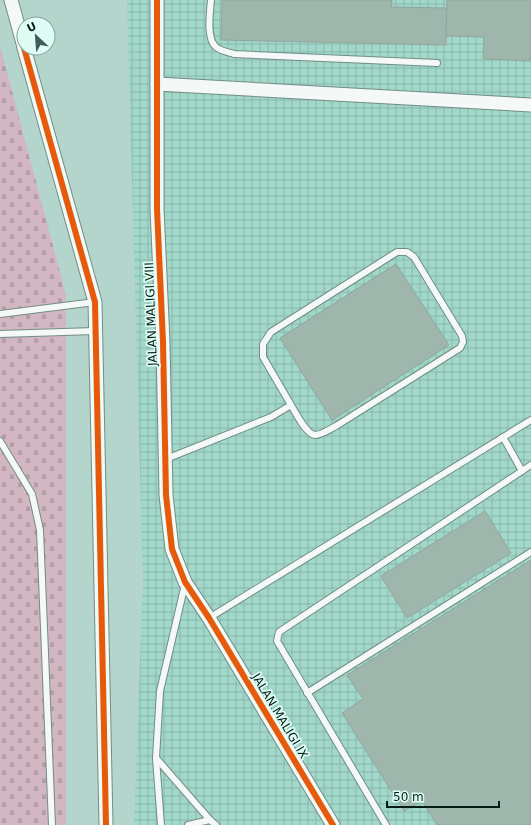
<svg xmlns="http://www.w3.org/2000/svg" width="531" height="825" font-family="'DejaVu Sans',sans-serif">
  <defs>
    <pattern id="industrial-grid" width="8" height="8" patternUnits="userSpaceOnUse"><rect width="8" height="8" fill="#a1d8ca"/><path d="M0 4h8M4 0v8" fill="none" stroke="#89b9ad"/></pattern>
    <pattern id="cemetery-stones" width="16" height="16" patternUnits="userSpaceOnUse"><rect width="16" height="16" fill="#d2b7c3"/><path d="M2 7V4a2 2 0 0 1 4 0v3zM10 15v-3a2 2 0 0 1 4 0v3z" fill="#b39da7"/></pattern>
  </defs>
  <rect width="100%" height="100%" fill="#b3d5cc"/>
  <path fill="url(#industrial-grid)" d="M127,0H531V825H134L143,581Z"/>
  <path fill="url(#cemetery-stones)" d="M0,46L66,295V825H0Z"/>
  <g fill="#9eb6ac" stroke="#8fa79d">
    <path d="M222,0H392L391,7L447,8L446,45L221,40Z"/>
    <path d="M447,0H531V61L483,59L484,37L446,36Z"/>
    <path d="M396,264L449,345L332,420L280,338Z"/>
    <path d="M485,511L511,553L407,618L381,576Z"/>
    <path d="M531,560V825H437L422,801L404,811L342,713L363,699L347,675Z"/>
  </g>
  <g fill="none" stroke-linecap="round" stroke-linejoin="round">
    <g stroke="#728d87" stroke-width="8">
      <g id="service">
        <path d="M211,0C210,12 206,39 216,47C221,51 227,52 234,54L437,63"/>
        <path d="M0,314L95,302"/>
        <path d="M0,334L95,331"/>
        <path d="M503,437L522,471"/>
        <path d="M0,441L32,494L40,530L52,825"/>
        <path d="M166,459L271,417L291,405C296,413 306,434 315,435C322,435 330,429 336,426L460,348L463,342L462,336L414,257L407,252H397L271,332L263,344V357L291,405"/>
        <path d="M209,618L531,420"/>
        <path d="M307,693L531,552"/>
        <path d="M156,758L210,820L216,825"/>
        <path d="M161,825L156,758L160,691L185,584"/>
        <path d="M188,825L210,820"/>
        <path d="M386,825L277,641L279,632L531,465"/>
      </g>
    </g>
    <g stroke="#728d87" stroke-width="15">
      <g id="minor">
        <path d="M11,0L24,47"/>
        <path d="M157,0V209L163,342L166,495L172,549L185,582L209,618L333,825"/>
        <path d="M24,48L95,302L106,825"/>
        <path d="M157,84L531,105"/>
      </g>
    </g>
    <use href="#service" stroke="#f4f9f7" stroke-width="6"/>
    <use href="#minor" stroke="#f4f9f7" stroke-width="13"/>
    <g stroke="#dffdf4" stroke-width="8">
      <g id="cycleway">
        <path d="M157,0V209L163,342L166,495L172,549L185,582L209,618L333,825"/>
        <path d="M24,48L95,302L106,825"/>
      </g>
    </g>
    <use href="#cycleway" stroke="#e8590c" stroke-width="6"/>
  </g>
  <g text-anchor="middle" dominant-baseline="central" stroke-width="3.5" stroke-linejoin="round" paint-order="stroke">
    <g font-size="12" fill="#041d18" stroke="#dffdf4">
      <text transform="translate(151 314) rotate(-92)">JALAN MALIGI VIII</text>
      <text transform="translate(280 716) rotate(59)">JALAN MALIGI IX</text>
    </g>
  </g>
  <g transform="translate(36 36) rotate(334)"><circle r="19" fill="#dffdf4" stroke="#87a39c"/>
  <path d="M0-3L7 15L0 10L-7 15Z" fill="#415d57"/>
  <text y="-6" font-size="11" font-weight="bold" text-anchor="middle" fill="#041d18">U</text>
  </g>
  <path d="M387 801v6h112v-6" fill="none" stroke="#041d18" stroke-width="2"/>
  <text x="393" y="801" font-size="12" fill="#041d18" stroke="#dffdf4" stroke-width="3" paint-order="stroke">50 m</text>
</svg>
